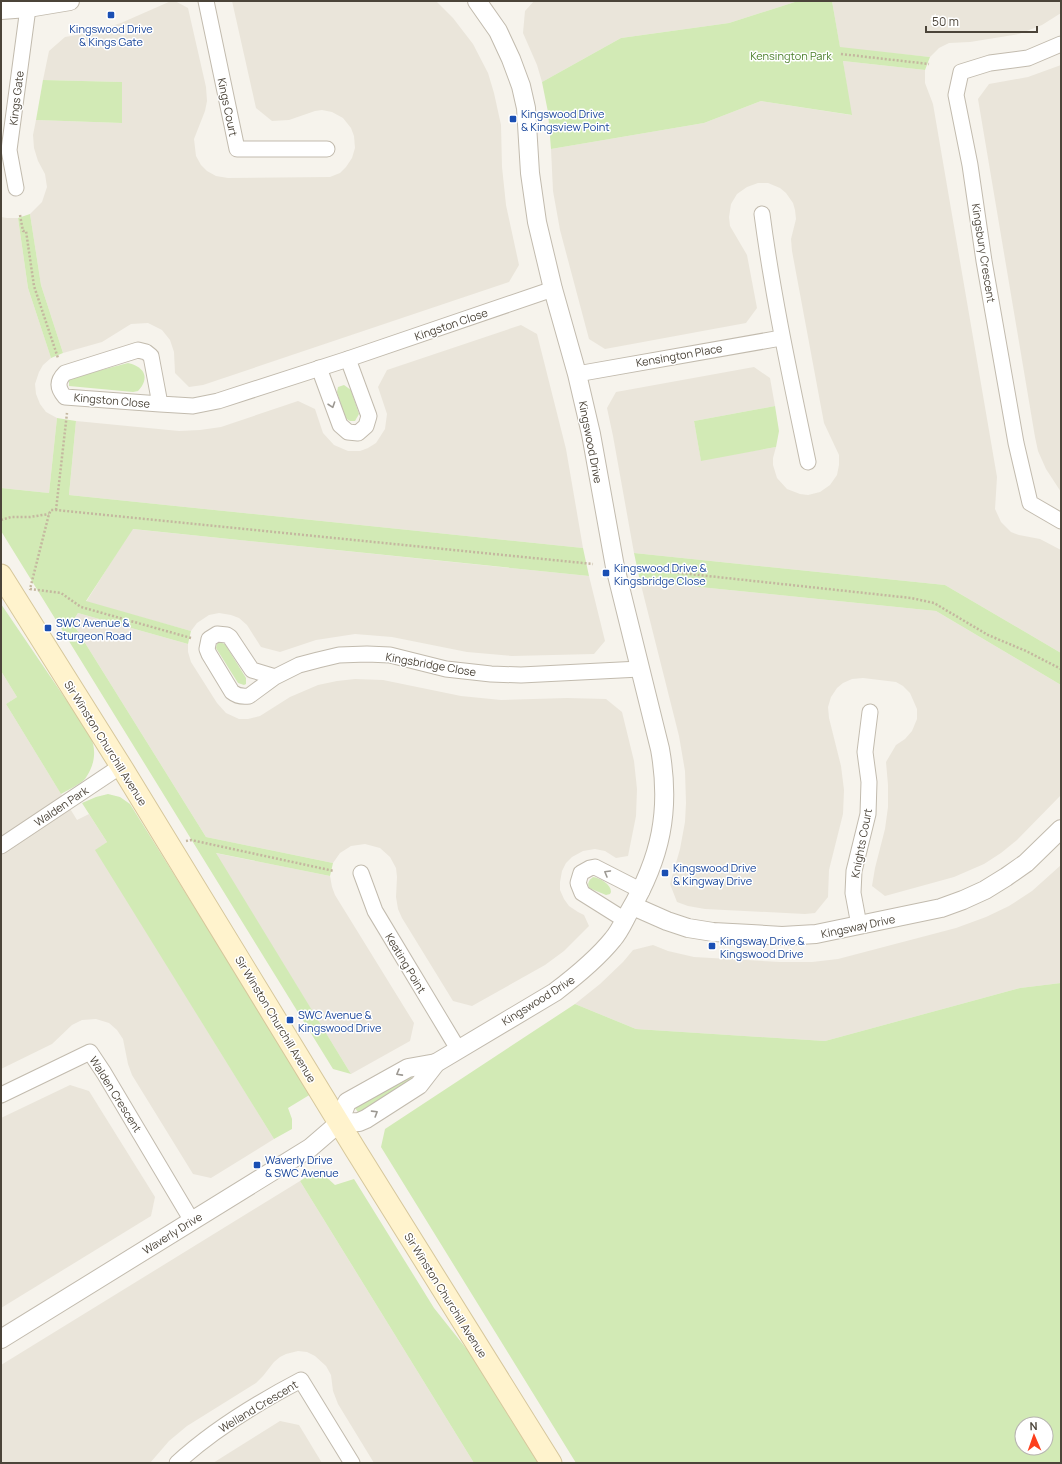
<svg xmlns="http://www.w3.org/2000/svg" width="1062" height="1464" font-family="Manrope,sans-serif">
  <rect width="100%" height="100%" fill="#f6f3ec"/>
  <g fill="#eae5da">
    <path d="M171,1H175L188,8L206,87L207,101L205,111L194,139L196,156L201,165L207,171L216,176L228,178L330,177L340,173L346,167L352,158L355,148L354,136L351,128L343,118L332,112L322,110L315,111L289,120L272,121L256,108L232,1H436L453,18L473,44L488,73L494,93L501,125L502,167L506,205L519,265L509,282L203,385L189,387L175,373L174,352L170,340L162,330L148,323L131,324L102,342L63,353L41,285L30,214L42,202L47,187L45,174L38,161L34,148L33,135L36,120L122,123L121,82L43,80L49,51L65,37L93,32L121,23Z"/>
    <path d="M534,1H798L729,23L621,38L542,82L537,65L523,33L525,11Z"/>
    <path d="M832,1H1061V13L1042,25L1019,34L970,42L949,43L939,48L930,57L840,48Z"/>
    <path d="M843,61L925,70V83L933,104L997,477L995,509L1001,522L1011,532L1019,535L1040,539L1061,550V653L945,585L634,553L613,436L607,408L616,392L754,367L770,378L775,406L694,421L701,460L776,447L773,458V465L777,478L787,489L800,494L808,495L820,492L830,485L837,475L839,465V455L824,423L792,251L791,239L796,219L795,210L793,203L786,193L780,188L768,183H758L747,187L737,194L731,204L729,217L730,226L747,255L757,308L746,323L605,349L589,339L560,230L553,191L551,149L704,123L761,101L851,115Z"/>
    <path d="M1061,65V492L1046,469L1038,451L1035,437L978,99L989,84L1028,77Z"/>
    <path d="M1,217L7,218H18L28,288L51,358L43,365L39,372L35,384L36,394L40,404L46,412L57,418L49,493L1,488Z"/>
    <path d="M521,325L537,334L566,449L583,548L69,495L76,421L179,431L200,430L221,427L298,401L315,409L323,433L334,445L348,451H360L368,448L376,443L385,429L387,414L378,387L387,370Z"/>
    <path d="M132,529L589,576L605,641L594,654L512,656L467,652L392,637L355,634L316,640L280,652L261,647L247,625L239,618L231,615L219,613L209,615L197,623L191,631L86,602Z"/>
    <path d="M640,581L936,611L1061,685V795L1017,840L1001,853L984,864L954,877L885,896L872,886L875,868L885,829L888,807V785L886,762L896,745L905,739L912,731L917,719V709L910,693L903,686L896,682L863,678L852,679L843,683L837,688L831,697L828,707L829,718L841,766L844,790L843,814L829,870L828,897L815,913L805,914L705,909L688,906L677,902L670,884L680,849L685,822L686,803L685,771L679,736Z"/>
    <path d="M78,613L188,644V652L191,662L217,703L226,713L239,719H248L260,716L290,697L318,685L337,681L355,679L383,680L461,696L501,700L567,698L606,699L622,712L634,761L637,789L636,816L628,856L616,858L605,851L595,849L583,851L572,857L566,863L562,871L560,882V890L564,899L569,906L578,912L584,915L589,926L564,951L545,965L472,1006L453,1001L402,918L398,909L396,897L397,877L396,868L390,857L380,848L365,844L351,846L340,853L333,863L206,837L72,622Z"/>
    <path d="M1,671L17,697L6,704L77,820L89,814L107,842L96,850L274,1139L211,1178L193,1174L132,1075L128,1064L123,1039L117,1030L109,1023L96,1019L82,1020L72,1025L52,1044L1,1069Z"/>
    <path d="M215,853L330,876L332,887L335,895L414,1023L410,1041L351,1074Z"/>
    <path d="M1061,865V983L1020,988L825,1041L636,1029L575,1004L600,984L623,962L633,950L653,945L668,951L694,957L780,962H812L838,959L956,928L986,917L1009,906L1032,891Z"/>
    <path d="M70,1085L89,1091L155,1197L151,1216L1,1308V1118Z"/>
    <path d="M300,1181L474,1463H374L338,1404L333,1391L331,1375L326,1366L315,1356L307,1352L298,1351L286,1354L280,1357L274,1362L263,1376L256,1383L187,1426L169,1441L150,1463H1V1365Z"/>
    <path d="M280,1421L299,1425L322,1463H213Z"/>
  </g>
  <g fill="#d2eab5" fill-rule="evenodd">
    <path d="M798,1H832L840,47L930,57L925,70L843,61L852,115L761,101L704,123L551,149L548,112L542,82L621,38L729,23Z"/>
    <path d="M43,80L122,82V123L36,120Z"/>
    <path d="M30,214L41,285L63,353L51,358L28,288L18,218Z"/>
    <path d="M128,363C145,367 150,378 138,391L133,392L69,386V380L75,377Z"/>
    <path d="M344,385L351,390L359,414L355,421H350L345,418L337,392L338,387Z"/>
    <path d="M775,406L779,431L776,447L701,461L694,421Z"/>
    <path d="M57,418L76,421L69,495L583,548L589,576L133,529L86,601L191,631L188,644L78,613L72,622L206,837L333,863L330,876L216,853L351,1074L333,1069L1,531V488L49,493Z"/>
    <path d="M634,553L945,585L1061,653V685L936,611L640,581Z"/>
    <path d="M1,604L90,735C97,750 95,765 85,779C79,785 68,790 61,794L6,704L17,697L1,671Z"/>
    <path d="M219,642L225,644L246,678V684L244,685L238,683L216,648L217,644Z"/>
    <path d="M108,794L120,797L130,804L311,1094L288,1108L292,1119V1129L274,1139L95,850L107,842L82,803L96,797Z"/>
    <path d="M593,877C600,878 611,884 611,892L610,894L606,895L589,888C587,883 589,880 593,877Z"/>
    <path d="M1061,983V1463H576L381,1147L385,1129L575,1004L636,1029L825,1041L1020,988ZM1022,1424H1046V1448H1022Z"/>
    <path d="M411,1076L412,1078L360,1112H358L355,1108Z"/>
    <path d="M311,1174L324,1175L335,1185L354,1179L434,1308L469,1352L538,1463H474L300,1181Z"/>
  </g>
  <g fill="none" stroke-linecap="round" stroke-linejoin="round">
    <g stroke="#c2bbae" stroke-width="17">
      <g id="minor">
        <path d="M206,1L237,149H327"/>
        <path d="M1061,44L1028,58L990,63L961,72L956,95L970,165L984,261L1016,443L1030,503L1061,521"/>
        <path d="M16,188L9,150L28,8"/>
        <path d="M762,214C773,298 791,380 808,462"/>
        <path d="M319,368L340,425L348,432L358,433L366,426L369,416L348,359"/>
        <path d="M577,374L781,338"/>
        <path d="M160,404L65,397C57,388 57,381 65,373L138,350L146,352L151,356L160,404L193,406L218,401L348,359L553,289"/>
        <path d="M275,677L249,696C242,697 237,696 232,692L209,654L207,649L209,639L217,634L227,635L230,637L252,670L275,677L299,665L318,660L339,655L367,654L390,655L446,669L491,674L521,675L640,669"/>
        <path d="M1,846L121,766"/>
        <path d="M361,873L375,911L458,1049"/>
        <path d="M625,920L582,893L578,883L581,873L590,868L595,867L642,891"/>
        <path d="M859,925L853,893L854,871L868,814L869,782L865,752L870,712"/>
        <path d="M1,1095L90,1052L104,1073L192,1221"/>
        <path d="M177,1463C214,1429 257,1403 301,1380L352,1463"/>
      </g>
    </g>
    <g stroke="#c2bbae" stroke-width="20">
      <g id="tertiary">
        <path d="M1,10L28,8L70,1"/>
        <path d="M633,906L667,921L688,928L713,932L751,934L782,936L816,934L941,908L963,900L985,890L1006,877L1026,863L1061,829"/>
        <path d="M339,1123L359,1122L366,1119L419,1085L436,1063L555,992C576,976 597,959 613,939C620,931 624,921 629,912C661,858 671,810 660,749L615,567L591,434L577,374L553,289L537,222L530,173L526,108L521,86L511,59L498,31L477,1"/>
        <path d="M1,1339L310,1148L339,1123L347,1102L408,1068L436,1063"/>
      </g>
    </g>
    <g stroke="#d6c79b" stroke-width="23">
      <path id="secondary" d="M1,575L121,766L355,1149L551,1463"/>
    </g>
    <g stroke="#c4b79f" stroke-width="2.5" stroke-dasharray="2 2" stroke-linecap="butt">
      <path d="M841,54L929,64"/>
      <path d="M20,215L23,231H26L34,286L58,358"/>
      <path d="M56,510L67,413"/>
      <path d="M1,520L11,517H30L49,514"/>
      <path d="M634,568L911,598L934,603L988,635L1026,651L1061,669"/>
      <path d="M191,638L81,607L61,593L30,589L49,514L51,510H56L593,564"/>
      <path d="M186,841L191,840L334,871"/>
    </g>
    <use href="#minor" stroke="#fff" stroke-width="15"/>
    <use href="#tertiary" stroke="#fff" stroke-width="18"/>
    <use href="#secondary" stroke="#fff3cd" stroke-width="21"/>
  </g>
  <defs><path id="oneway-chevron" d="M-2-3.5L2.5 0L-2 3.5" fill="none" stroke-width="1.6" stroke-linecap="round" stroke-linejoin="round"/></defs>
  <g stroke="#9c9892">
    <use href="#oneway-chevron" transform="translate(332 405) rotate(71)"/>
    <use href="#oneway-chevron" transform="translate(607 873) rotate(-150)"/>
    <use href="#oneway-chevron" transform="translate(399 1073) rotate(151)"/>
    <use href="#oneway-chevron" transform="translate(375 1113) rotate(-32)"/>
  </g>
  <g fill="#1a4fb4" stroke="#fff" stroke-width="1.5">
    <rect x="107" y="11" width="8" height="8" rx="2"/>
    <rect x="509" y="115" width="8" height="8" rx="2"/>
    <rect x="602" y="569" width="8" height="8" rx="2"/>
    <rect x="44" y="624" width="8" height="8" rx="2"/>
    <rect x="661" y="869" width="8" height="8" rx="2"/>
    <rect x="708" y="942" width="8" height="8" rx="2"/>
    <rect x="286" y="1016" width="8" height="8" rx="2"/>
    <rect x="253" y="1161" width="8" height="8" rx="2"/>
  </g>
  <g text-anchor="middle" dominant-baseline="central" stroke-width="3" stroke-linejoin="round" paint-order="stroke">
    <g font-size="11" fill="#164399" stroke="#fff" text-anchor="start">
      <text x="111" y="28" text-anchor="middle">Kingswood Drive<tspan x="111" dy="13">&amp; Kings Gate</tspan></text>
      <text x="521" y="113">Kingswood Drive<tspan x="521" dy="13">&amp; Kingsview Point</tspan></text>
      <text x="614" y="567">Kingswood Drive &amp;<tspan x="614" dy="13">Kingsbridge Close</tspan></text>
      <text x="56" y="622">SWC Avenue &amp;<tspan x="56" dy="13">Sturgeon Road</tspan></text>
      <text x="673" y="867">Kingswood Drive<tspan x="673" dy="13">&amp; Kingway Drive</tspan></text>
      <text x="720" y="940">Kingsway Drive &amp;<tspan x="720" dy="13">Kingswood Drive</tspan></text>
      <text x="298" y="1014">SWC Avenue &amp;<tspan x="298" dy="13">Kingswood Drive</tspan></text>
      <text x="265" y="1159">Waverly Drive<tspan x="265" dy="13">&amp; SWC Avenue</tspan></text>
    </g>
    <g font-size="11" fill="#4a7f2a" stroke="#fff">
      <text x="791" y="55">Kensington Park</text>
    </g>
    <g font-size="11" fill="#4b4439" stroke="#fff">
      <text transform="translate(16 98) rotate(-83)">Kings Gate</text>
      <text transform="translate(228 107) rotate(78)">Kings Court</text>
      <text transform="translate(984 253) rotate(81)">Kingsbury Crescent</text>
      <text transform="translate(451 324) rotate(-19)">Kingston Close</text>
      <text transform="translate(679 355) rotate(-10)">Kensington Place</text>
      <text transform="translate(112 400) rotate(5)">Kingston Close</text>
      <text transform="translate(591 442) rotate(79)">Kingswood Drive</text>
      <text transform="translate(431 664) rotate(10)">Kingsbridge Close</text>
      <text transform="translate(106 743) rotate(58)">Sir Winston Churchill Avenue</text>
      <text transform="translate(61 806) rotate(-34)">Walden Park</text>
      <text transform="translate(861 843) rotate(-79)">Knights Court</text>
      <text transform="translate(858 926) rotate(-12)">Kingsway Drive</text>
      <text transform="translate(406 963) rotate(59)">Keating Point</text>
      <text transform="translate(538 1000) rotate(-32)">Kingswood Drive</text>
      <text transform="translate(276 1019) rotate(59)">Sir Winston Churchill Avenue</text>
      <text transform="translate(116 1094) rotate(58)">Walden Crescent</text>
      <text transform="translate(172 1233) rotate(-32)">Waverly Drive</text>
      <text transform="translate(446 1295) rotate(58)">Sir Winston Churchill Avenue</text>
      <text transform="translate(258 1406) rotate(-31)">Welland Crescent</text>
    </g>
  </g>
  <rect width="1062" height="1464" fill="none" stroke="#4b4439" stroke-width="4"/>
  <g transform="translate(1034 1436) rotate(358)"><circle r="19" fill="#ffffff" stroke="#b7b4b0"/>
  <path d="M0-3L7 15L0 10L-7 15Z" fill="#fc3f1d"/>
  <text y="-6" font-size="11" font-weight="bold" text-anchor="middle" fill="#4b4439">N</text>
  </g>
  <path d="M926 26v6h111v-6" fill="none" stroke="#4b4439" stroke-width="2"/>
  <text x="932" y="26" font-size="12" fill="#4b4439" stroke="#ffffff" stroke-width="3" paint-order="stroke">50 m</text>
</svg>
